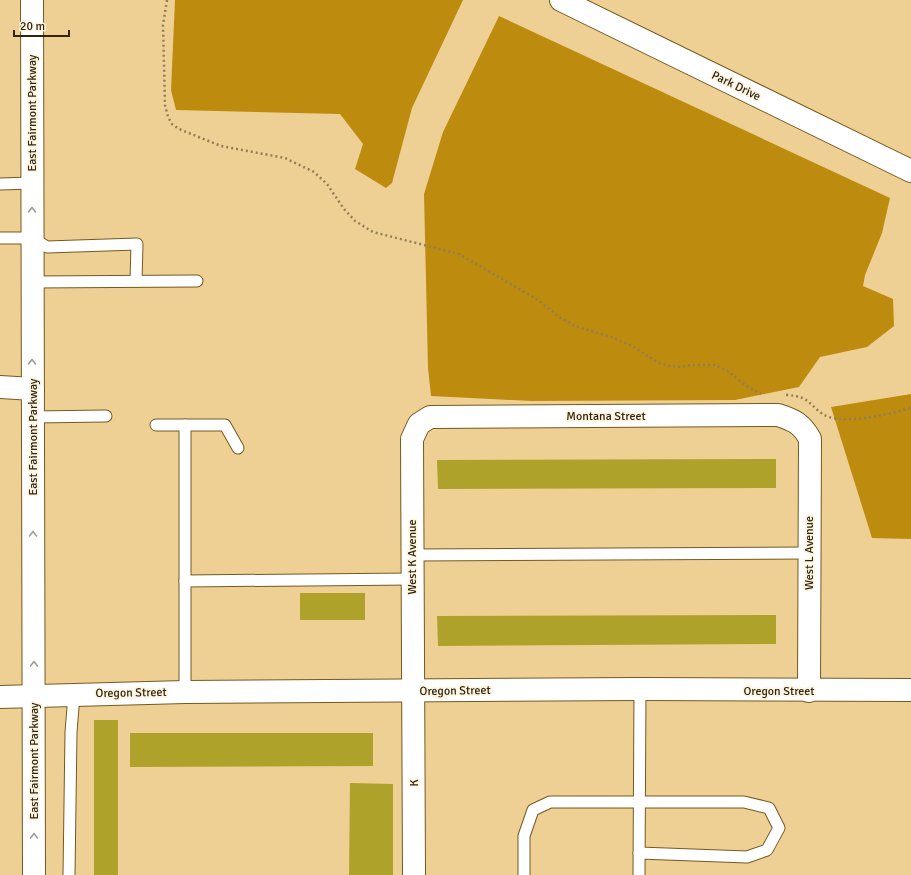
<svg xmlns="http://www.w3.org/2000/svg" width="911" height="875" font-family="Signika,sans-serif">
  <rect width="100%" height="100%" fill="#eed095"/>
  <g fill="#bd8c0f">
    <path d="M175,0H463L412,108L392,183L386,188L355,169L363,144L340,114L176,110L171,90Z"/>
    <path d="M499,16L890,198L882,233L865,275L863,286L893,299L894,326L867,347L820,357L799,387L735,400L531,401L431,396L428,368L424,194L443,132Z"/>
    <path d="M911,394V539L872,538L831,407Z"/>
  </g>
  <g fill="#afa22a">
    <path d="M776,459V488L438,489L437,460Z"/>
    <rect x="300" y="593" width="65" height="27"/>
    <path d="M776,615V644L438,646L437,616Z"/>
    <rect x="94" y="720" width="24" height="155"/>
    <path d="M130,733H373V766L130,767Z"/>
    <path d="M350,783L393,784V875H349Z"/>
  </g>
  <g fill="none" stroke-linecap="round" stroke-linejoin="round">
    <g stroke="#75591f" stroke-width="13">
      <g id="lane">
        <path d="M0,184L32,183"/>
        <path d="M0,238H32L47,247L137,244L136,281"/>
        <path d="M32,282L197,281"/>
        <path d="M33,417L106,416"/>
        <path d="M156,425H225L238,448"/>
        <path d="M185,425V581"/>
        <path d="M412,555L809,553"/>
        <path d="M185,692V581L412,579"/>
        <path d="M69,875L71,732L74,695"/>
        <path d="M524,875V836L533,810L550,802H744L769,808L779,828L767,850L747,857L639,853"/>
        <path d="M639,875L640,689"/>
      </g>
    </g>
    <g stroke="#75591f" stroke-width="24">
      <g id="street">
        <path d="M0,697L185,692L640,689L911,690"/>
        <path d="M414,875L412,439L419,424L430,417L778,415C794,420 802,424 810,439L809,691"/>
      </g>
    </g>
    <g stroke="#75591f" stroke-width="24">
      <g id="secondary">
        <path d="M32,0L34,875"/>
        <path d="M561,0L911,171"/>
        <path d="M0,387L33,389"/>
      </g>
    </g>
    <g stroke="#937e53" stroke-width="2.5" stroke-dasharray="2 3" stroke-linecap="butt">
      <path d="M167,0L163,25L165,105L168,117L172,124L179,129L221,146L285,158L314,172L327,184L344,209L355,221L373,232L459,254L538,300L559,317L575,326L614,338L632,346L659,363L669,366L681,367L691,365H715L729,372L748,387L761,394"/>
      <path d="M786,395C814,396 810,410 829,417C849,424 890,414 911,408"/>
    </g>
    <use href="#lane" stroke="#fff" stroke-width="11"/>
    <use href="#street" stroke="#fff" stroke-width="22"/>
    <use href="#secondary" stroke="#fff" stroke-width="22"/>
  </g>
  <defs><path id="oneway-chevron" d="M-2-3.5L2.5 0L-2 3.5" fill="none" stroke-width="1.6" stroke-linecap="round" stroke-linejoin="round"/></defs>
  <g stroke="#a29d92">
    <use href="#oneway-chevron" transform="translate(32 210) rotate(-90)"/>
    <use href="#oneway-chevron" transform="translate(32 362) rotate(-90)"/>
    <use href="#oneway-chevron" transform="translate(33 534) rotate(-90)"/>
    <use href="#oneway-chevron" transform="translate(34 664) rotate(-90)"/>
    <use href="#oneway-chevron" transform="translate(34 836) rotate(-90)"/>
  </g>
  <g text-anchor="middle" dominant-baseline="central" stroke-width="3.5" stroke-linejoin="round" paint-order="stroke">
    <g font-size="12" fill="#31250d" stroke="#fdf4e2">
      <text transform="translate(736 86) rotate(26)">Park Drive</text>
      <text transform="translate(32 113) rotate(-90)">East Fairmont Parkway</text>
      <text x="606" y="416">Montana Street</text>
      <text transform="translate(33 437) rotate(-90)">East Fairmont Parkway</text>
      <text transform="translate(809 553) rotate(-90)">West L Avenue</text>
      <text transform="translate(412 557) rotate(-90)">West K Avenue</text>
      <text transform="translate(455 691) rotate(-1)">Oregon Street</text>
      <text x="779" y="691">Oregon Street</text>
      <text transform="translate(131 693) rotate(-1)">Oregon Street</text>
      <text transform="translate(34 761) rotate(-90)">East Fairmont Parkway</text>
      <text transform="translate(414 783) rotate(-90)">K</text>
    </g>
  </g>
  <path d="M14 30v6h55v-6" fill="none" stroke="#31250d" stroke-width="2"/>
  <text x="20" y="30" font-size="12" fill="#31250d" stroke="#fdf4e2" stroke-width="3" paint-order="stroke">20 m</text>
</svg>
